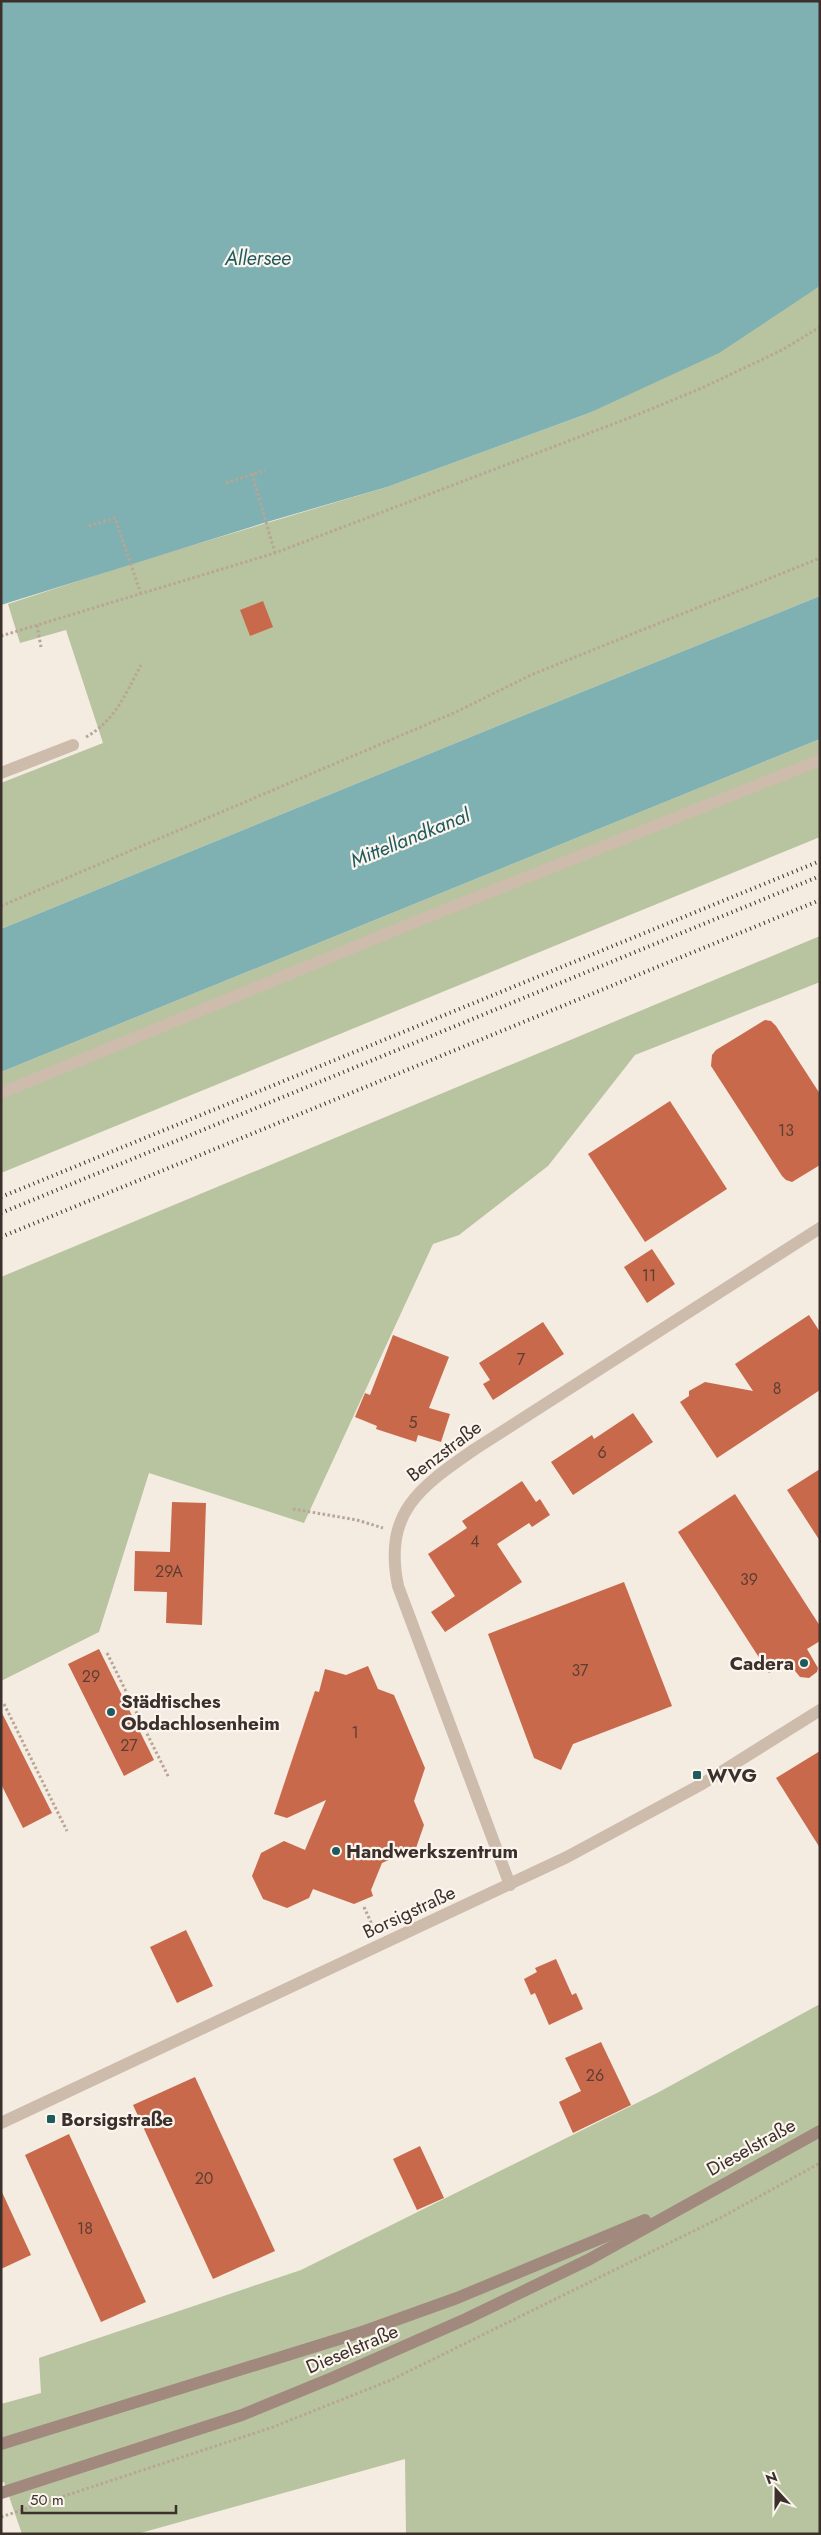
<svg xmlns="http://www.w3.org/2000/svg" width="821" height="2535" font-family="Jost,sans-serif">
  <rect width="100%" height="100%" fill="#f4ebe1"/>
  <g fill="#b8c4a0">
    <path d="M820,286V596L495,727L1,929V783L103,743L66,630L20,643L8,604L130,564L387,487L589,413L788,306Z"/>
    <path d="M820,739V837L1,1173V1072Z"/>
    <path d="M820,936V982L635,1055L548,1166L459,1235L433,1244L304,1523L149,1473L99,1632L1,1681V1277Z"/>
    <path d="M820,2004V2534H406L405,2459L137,2534H22L4,2482H1V2404L41,2393L39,2358L301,2270L659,2092Z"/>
  </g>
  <g fill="#7fb0b2">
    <path d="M1,1H820V286L719,353L589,413L387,487L267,522L1,605Z"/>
    <path d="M820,596V739L1,1072V929L495,727Z"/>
  </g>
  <g fill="#c8694b">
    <path d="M263,601L273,627L250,636L240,610Z"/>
    <path d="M765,1020L771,1021L776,1026L820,1094V1165L792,1182L786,1180L782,1176L711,1066L712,1055L716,1050Z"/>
    <path d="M670,1101L727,1189L645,1242L588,1154Z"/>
    <path d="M652,1249L675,1284L647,1303L624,1267Z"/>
    <path d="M809,1315L820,1332V1390L717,1458L680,1402L689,1396V1391L705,1382L753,1391L735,1364Z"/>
    <path d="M543,1322L564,1354L493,1400L483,1384L490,1380L479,1363Z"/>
    <path d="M393,1335L449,1357L429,1408L450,1414L441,1442L418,1435L416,1442L376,1429L377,1426L355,1417L365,1393L370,1395Z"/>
    <path d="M633,1413L653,1442L573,1495L551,1462L592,1435L594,1439Z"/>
    <path d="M820,1469V1541L787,1490Z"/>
    <path d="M522,1481L536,1502L540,1499L550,1515L532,1527L529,1523L497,1544L522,1582L445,1632L431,1612L455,1596L428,1554L467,1528L462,1521Z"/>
    <path d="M735,1494L820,1626V1641L807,1649L818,1668L817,1672L809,1678L800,1677L787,1661L769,1673L678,1532Z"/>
    <path d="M172,1502L206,1503L202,1625L166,1623L167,1592L134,1591L135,1551L170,1552Z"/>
    <path d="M624,1582L672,1706L573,1744L561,1770L534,1758L488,1634Z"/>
    <path d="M99,1649L154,1760L124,1776L68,1664Z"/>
    <path d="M368,1666L378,1689L394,1695L425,1768L414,1801L424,1825L416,1848L382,1863L371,1890L373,1896L354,1904L313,1889L309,1898L287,1908L263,1899L252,1876L261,1853L284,1841L305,1850L326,1800L287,1818L274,1814L315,1691L319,1692L325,1669L346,1675Z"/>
    <path d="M1,1711L52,1813L23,1828L1,1784Z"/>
    <path d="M820,1751V1848L776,1778Z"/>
    <path d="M186,1930L213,1986L177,2003L150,1947Z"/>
    <path d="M556,1959L572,1995L576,1993L583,2009L549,2025L535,1993L531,1995L524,1979L537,1972L535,1968Z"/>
    <path d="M601,2042L631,2105L573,2133L559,2102L581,2091L565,2058Z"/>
    <path d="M195,2077L275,2251L213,2279L133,2105Z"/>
    <path d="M69,2134L146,2302L101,2322L25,2155Z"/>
    <path d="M420,2146L444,2198L417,2210L393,2159Z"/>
    <path d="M1,2190L31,2255L1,2269Z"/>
  </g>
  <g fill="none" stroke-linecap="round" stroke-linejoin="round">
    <g stroke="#b9a596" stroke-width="3" stroke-dasharray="2.5 2.5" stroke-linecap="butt">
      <path d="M252,474L275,553"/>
      <path d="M226,483L265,470"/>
      <path d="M89,526L115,518L141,594"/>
      <path d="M37,625L41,647"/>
      <path d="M1,636L275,553L634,416L702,388L782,350L820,327"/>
      <path d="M86,737C115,721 126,693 141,665"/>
      <path d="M1,906L456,712L531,675L820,558"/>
      <path d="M293,1509L357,1520L383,1528"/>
      <path d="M107,1653L169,1778"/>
      <path d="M4,1704L67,1831"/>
      <path d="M364,1907L374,1929"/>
      <path d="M1,2517L273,2427L391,2380L722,2217L820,2163"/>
    </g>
    <path stroke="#cdbbac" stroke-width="12" d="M1,1093L410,924L820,760"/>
    <g stroke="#cdbbac" stroke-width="12">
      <path d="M1,773L73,745"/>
      <path d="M510,1885L398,1586C383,1512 420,1487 475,1449L820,1228"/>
      <path d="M1,2123L567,1857L702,1784L820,1710"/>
    </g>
    <g stroke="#a18a7d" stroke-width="12">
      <path d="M1,2444L365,2331L457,2298L645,2220"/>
      <path d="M1,2493L242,2415L332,2378L466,2319L588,2260L820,2131"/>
    </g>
    <g stroke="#3b302b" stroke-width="4" stroke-dasharray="1 4" stroke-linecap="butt">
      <path d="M1,1197L820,861"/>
      <path d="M1,1213L820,876"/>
      <path d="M1,1237L820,900"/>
    </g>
  </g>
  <g fill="#1f5a5e" stroke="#fbf5ee" stroke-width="2">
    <circle cx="804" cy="1663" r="5"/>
    <circle cx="111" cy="1712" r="5"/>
    <rect x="692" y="1770" width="10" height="10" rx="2.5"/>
    <circle cx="336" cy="1851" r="5"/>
    <rect x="46" y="2114" width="10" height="10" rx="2.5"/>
  </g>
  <g text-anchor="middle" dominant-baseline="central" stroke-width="4.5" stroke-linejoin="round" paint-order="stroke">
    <g font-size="16" fill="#5e3e33">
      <text x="786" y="1130">13</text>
      <text x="649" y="1275">11</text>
      <text x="521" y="1359">7</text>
      <text x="777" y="1388">8</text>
      <text x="413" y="1422">5</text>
      <text x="602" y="1452">6</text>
      <text x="475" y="1541">4</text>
      <text x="169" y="1571">29A</text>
      <text x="749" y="1579">39</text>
      <text x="580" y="1670">37</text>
      <text x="91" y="1676">29</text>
      <text x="355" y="1732">1</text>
      <text x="129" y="1745">27</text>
      <text x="595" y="2075">26</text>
      <text x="204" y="2178">20</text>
      <text x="85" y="2228">18</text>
    </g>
    <g font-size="19" fill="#3b302b" stroke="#fbf5ee">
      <text transform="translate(444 1451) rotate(-37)">Benzstraße</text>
      <text transform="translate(409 1912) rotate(-25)">Borsigstraße</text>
      <text transform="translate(751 2147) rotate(-29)">Dieselstraße</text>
      <text transform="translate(352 2349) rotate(-23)">Dieselstraße</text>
    </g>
    <g font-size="19" font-weight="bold" fill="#3b302b" stroke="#fbf5ee" text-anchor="start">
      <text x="794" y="1663" text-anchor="end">Cadera</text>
      <text x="121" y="1701">Städtisches<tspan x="121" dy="22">Obdachlosenheim</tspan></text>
      <text x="707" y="1775">WVG</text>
      <text x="346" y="1851">Handwerkszentrum</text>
      <text x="61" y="2119">Borsigstraße</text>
    </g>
    <g font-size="20" font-style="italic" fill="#1f5a5e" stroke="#fbf5ee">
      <text x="258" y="258">Allersee</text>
      <text transform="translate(410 838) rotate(-22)">Mittellandkanal</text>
    </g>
  </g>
  <rect width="821" height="2535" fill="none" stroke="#3b302b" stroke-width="5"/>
  <g transform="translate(776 2490) rotate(339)" stroke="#fbf5ee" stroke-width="4" paint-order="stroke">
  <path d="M0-4L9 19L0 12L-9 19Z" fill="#3b302b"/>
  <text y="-8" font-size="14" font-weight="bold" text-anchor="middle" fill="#3b302b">N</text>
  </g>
  <path d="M22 2505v8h154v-8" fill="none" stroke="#3b302b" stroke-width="2.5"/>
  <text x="30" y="2505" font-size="15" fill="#3b302b" stroke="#fbf5ee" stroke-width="4" paint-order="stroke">50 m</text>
</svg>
